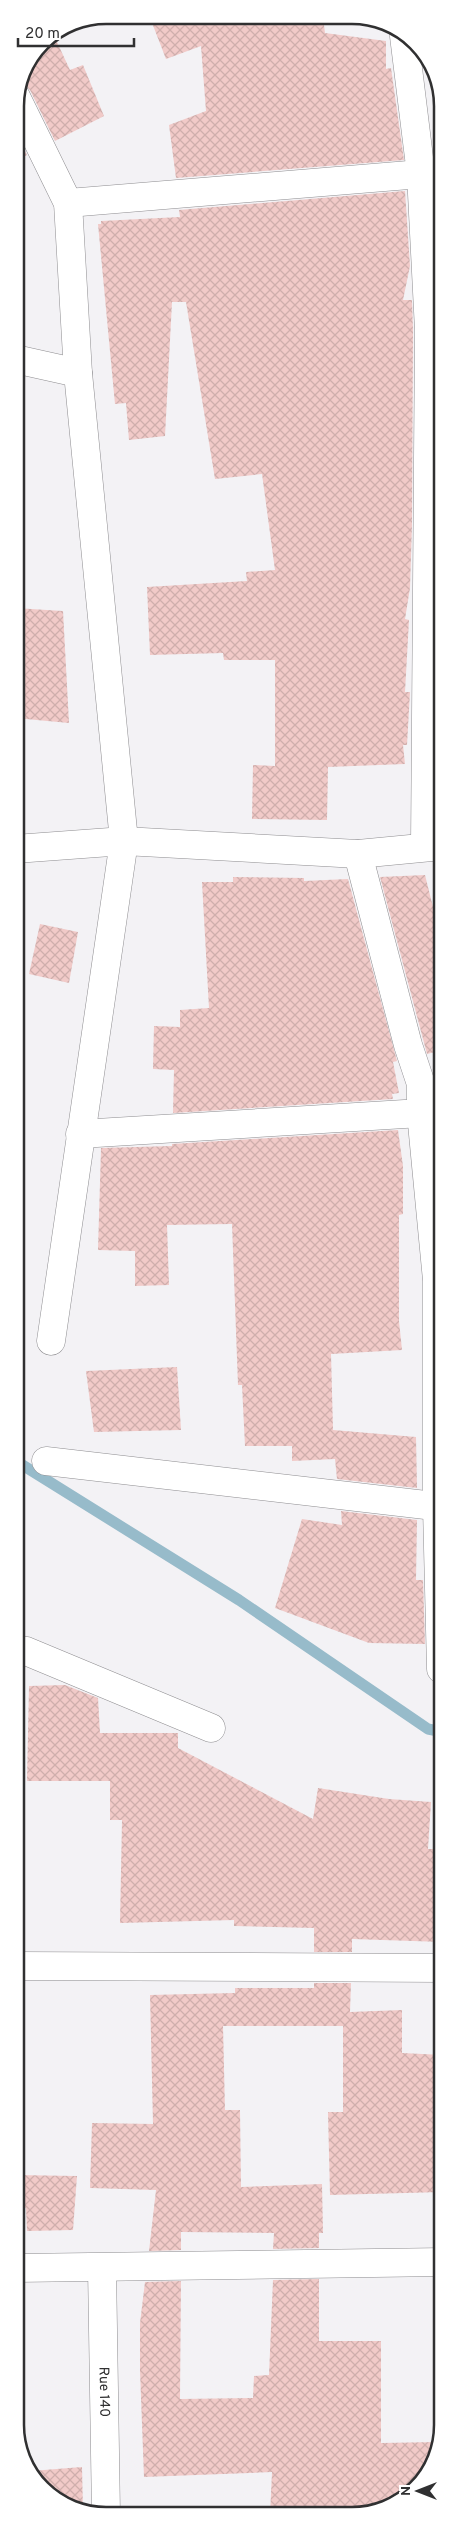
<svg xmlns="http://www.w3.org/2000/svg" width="458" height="2531" font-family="Overpass,sans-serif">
  <defs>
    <pattern id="building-cross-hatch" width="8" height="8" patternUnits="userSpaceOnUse" patternTransform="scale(1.25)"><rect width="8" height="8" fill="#f1cac8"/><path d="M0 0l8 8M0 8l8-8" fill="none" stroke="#cfaeac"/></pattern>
  </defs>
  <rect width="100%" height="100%" fill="#f3f2f5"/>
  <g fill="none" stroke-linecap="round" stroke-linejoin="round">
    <path stroke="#97bbca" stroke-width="11" d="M16,1461L239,1600L428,1729L443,1732"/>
  </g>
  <g fill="url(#building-cross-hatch)">
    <path d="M149,15L323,17L325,33L386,41V69L391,68L404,160L176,178L169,125L206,111L201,46L166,59Z"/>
    <path d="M56,40L70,70L83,65L104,116L55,141L30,90L23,83L38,50Z"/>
    <path d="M15,131L27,155L15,162Z"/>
    <path d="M405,191L410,266L403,300H412L413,330L412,525L410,588L405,619L409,620L405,692H410L407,745H403L405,764L328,767L327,820L252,819L253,765L275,766V660H224L223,653L150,655L147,587L247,581L246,572L275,570L262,474L215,479L186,302H172L165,436L129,440L126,403L115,404L98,224H101V221L180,217L179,210Z"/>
    <path d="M15,608L63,611L69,723L15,718Z"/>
    <path d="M425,875L441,939L435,940L443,974V1050L427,1054L380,877Z"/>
    <path d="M233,877L304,878V881L348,879L397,1061L393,1062L399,1093L392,1094L393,1099L173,1113L174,1070L153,1069L154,1026L180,1027V1010L209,1008L202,882H233Z"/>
    <path d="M40,924L78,932L69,983L29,974Z"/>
    <path d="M398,1130L403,1166V1214L399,1215V1321L402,1350L331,1354L333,1430L416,1437L417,1488L337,1479L335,1459L292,1461V1446H245L242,1385H238L232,1224L167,1225L169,1285L135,1286V1251L98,1250L101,1148L172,1146V1144Z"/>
    <path d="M177,1367L181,1430L94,1432L86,1371Z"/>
    <path d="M341,1511L417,1520L416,1580H423L425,1644L369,1643L275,1608L302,1519L342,1525Z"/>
    <path d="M65,1685L98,1698L100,1733H178V1748L313,1819L318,1788L389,1799L431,1802L428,1849H443V1942L352,1939V1952H314V1928L234,1926V1920L120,1923L122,1820H110V1781H27L29,1686Z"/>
    <path d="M314,1983H351L350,2012L402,2010V2053L443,2055V2192L330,2195L328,2112H343V2026H223L225,2110H240L241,2187L322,2184L323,2233H319V2248L273,2249L274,2233L181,2232V2250L149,2251L156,2190L90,2188L92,2123L153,2124L150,1995L235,1993V1988H314Z"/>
    <path d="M16,2175L77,2176L73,2230L27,2231L26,2208L16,2209Z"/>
    <path d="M319,2279V2341H381V2443L437,2442L420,2485L364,2515H270L272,2472L144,2477L140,2371V2323L145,2282L181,2281L180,2399L253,2398L254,2376L269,2375L273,2280Z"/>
    <path d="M82,2467L83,2511L38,2485L31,2471Z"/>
  </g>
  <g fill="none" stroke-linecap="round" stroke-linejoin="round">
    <g stroke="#8e8d90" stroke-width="29">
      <g id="street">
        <path d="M404,36L421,174L429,330L425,846"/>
        <path d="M16,97L68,203L78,373L124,841L51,1341"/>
        <path d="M68,203L421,174"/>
        <path d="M15,359L78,373"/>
        <path d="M15,849L124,841L358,854L442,846"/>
        <path d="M358,854L408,1045L421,1084V1113L437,1280V1507L441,1669"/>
        <path d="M80,1134L421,1113"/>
        <path d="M46,1461L443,1507"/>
        <path d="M16,1650L26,1651L211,1728"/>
        <path d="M16,1966L443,1968"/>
        <path d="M16,2268L443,2262"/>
        <path id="s1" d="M102,2268L106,2514"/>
      </g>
    </g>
    <use href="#street" stroke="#fff" stroke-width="28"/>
  </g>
  <g text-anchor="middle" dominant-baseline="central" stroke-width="4.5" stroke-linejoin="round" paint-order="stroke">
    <g font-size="14" fill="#303031" stroke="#fff">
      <text stroke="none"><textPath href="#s1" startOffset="124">Rue 140</textPath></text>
    </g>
  </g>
  <path d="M0 0H458V2531H0ZM106 24H352A82 82 0 0 1 434 106V2425A82 82 0 0 1 352 2507H106A82 82 0 0 1 24 2425V106A82 82 0 0 1 106 24Z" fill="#fff" fill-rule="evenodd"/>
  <path fill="none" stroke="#303031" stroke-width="2.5" d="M106 24H352A82 82 0 0 1 434 106V2425A82 82 0 0 1 352 2507H106A82 82 0 0 1 24 2425V106A82 82 0 0 1 106 24Z"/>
  <g transform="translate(418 2491) rotate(270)" stroke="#ffffff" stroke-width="4" paint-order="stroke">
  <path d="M0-4L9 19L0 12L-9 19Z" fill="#303031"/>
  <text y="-8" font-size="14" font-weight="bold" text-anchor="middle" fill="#303031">N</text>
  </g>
  <path d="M18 38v8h116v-8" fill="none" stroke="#303031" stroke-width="2.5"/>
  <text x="25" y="38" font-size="15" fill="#303031" stroke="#ffffff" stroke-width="4" paint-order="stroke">20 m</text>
</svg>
